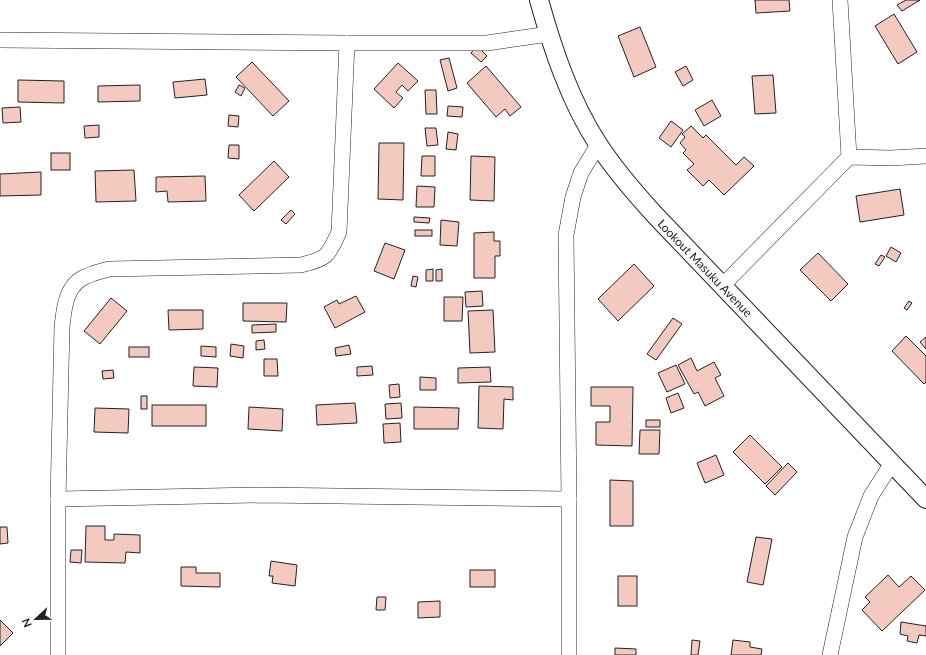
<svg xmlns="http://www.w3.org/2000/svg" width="926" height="655" font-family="Lato,sans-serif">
  <rect width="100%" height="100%" fill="#fff"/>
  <g fill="#f3c9c0" stroke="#222">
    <path d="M755,0H789L790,11L756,13Z"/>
    <path d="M906,0H920L902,11L897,5Z"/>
    <path d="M894,14L917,52L898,64L875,26Z"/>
    <path d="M640,27L656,67L634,77L618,36Z"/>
    <path d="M477,46L487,56L481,62L471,53Z"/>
    <path d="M449,58L457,88L448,91L440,60Z"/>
    <path d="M252,62L289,101L273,116L236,77Z"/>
    <path d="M398,63L418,81L408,91L402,85L396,92L403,98L394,108L374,89Z"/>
    <path d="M486,66L521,107L510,116L505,109L496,117L467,83Z"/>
    <path d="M686,66L693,80L683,86L675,72Z"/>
    <path d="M773,75L776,113L755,114L752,76Z"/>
    <path d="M205,79L207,95L175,98L173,82Z"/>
    <path d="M18,80L64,81V103L18,102Z"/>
    <path d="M140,85V101L98,102V86Z"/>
    <path d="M239,85L245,88L241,96L235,92Z"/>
    <path d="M425,90H436L437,114H426Z"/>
    <path d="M712,100L721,116L704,126L695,110Z"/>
    <path d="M448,106L463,107L462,117L447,116Z"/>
    <path d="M20,107L21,122L3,123L2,108Z"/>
    <path d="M229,115L239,116L238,127L228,126Z"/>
    <path d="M671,121L683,130L671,147L659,138Z"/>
    <path d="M99,125V137L85,138L84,126Z"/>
    <path d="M691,126L703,138L706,135L736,165L744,157L754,166L724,195L709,180L703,186L687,170L694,164L683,153L686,150L680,143L685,137L682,134Z"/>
    <path d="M425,128H436L438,145L427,146Z"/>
    <path d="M448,132L458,134L456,150L446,149Z"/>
    <path d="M379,143H404L403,200L378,199Z"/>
    <path d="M229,145H239V159L228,158Z"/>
    <rect x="51" y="153" width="19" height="17"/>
    <path d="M422,156H435V176H421Z"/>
    <path d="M471,156L495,157L494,201L470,200Z"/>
    <path d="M274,161L289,177L254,211L239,195Z"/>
    <path d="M134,170L136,201L96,202L95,171Z"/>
    <path d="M41,172V195L0,196V174Z"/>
    <path d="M205,176L206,201L168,202L167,191L156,192V177Z"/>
    <path d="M417,186L435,187L434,207H416Z"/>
    <path d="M900,189L904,215L860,222L856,196Z"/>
    <path d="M291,210L295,214L286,224L281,220Z"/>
    <path d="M414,217L430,218L429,223L414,222Z"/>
    <path d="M441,220L459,222L457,246L440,245Z"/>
    <rect x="415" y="230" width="17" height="6"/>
    <path d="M494,232V241H500V256H495V278H474V233Z"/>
    <path d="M385,243L405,250L394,279L374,271Z"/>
    <path d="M891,247L901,253L896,262L886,256Z"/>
    <path d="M818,253L848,284L831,301L800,270Z"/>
    <path d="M881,255L885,257L879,266L875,264Z"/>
    <path d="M634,264L654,286L618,321L598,299Z"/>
    <path d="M433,269V281H426V270Z"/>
    <path d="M442,269V281H436V270Z"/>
    <path d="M413,276L418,277L416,287L411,286Z"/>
    <path d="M482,291L483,306L466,307L465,292Z"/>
    <path d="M356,296L365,312L335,328L324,307L337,300L339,304Z"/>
    <path d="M444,297H463L462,321H444Z"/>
    <path d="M111,298L127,311L100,344L84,331Z"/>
    <path d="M909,301L912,303L907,310L904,308Z"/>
    <path d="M243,303H287L286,322L243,321Z"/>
    <path d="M168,310H203V329L169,330Z"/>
    <path d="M493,310L495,352L470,353L468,311Z"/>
    <path d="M673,318L682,324L656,360L647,354Z"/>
    <path d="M276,324V332L252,333V325Z"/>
    <path d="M906,336L926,356V382L924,384L892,351Z"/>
    <path d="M926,337V349L920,342Z"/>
    <path d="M264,340L265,349L256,350V341Z"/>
    <path d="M231,344L244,346L243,358L230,356Z"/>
    <path d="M349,345L351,354L336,356L335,348Z"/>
    <path d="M201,346L216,347V357L201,356Z"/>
    <rect x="129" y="347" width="20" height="10"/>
    <path d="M691,358L697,371L714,362L721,375L715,378L724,396L705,406L698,392L694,394L678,365Z"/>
    <path d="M264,359H277L278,376H264Z"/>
    <path d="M676,365L685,384L667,392L658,373Z"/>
    <path d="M372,366L373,375L357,376V367Z"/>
    <path d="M194,367L218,368L217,387L193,386Z"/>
    <path d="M490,367L491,382L458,383V368Z"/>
    <path d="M113,370L114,378L103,379L102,371Z"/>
    <path d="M420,377L436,378V390H420Z"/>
    <path d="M399,384L400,397L390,398L389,385Z"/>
    <path d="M479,386L513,387V400L504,399L503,429L478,428Z"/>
    <path d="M591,387H633L632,446L596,445V422H610V406H591Z"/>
    <path d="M678,393L684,408L671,413L666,398Z"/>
    <rect x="141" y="396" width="6" height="13"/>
    <path d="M355,403L357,423L317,425L316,405Z"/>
    <path d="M401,403L402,418L386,419L385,404Z"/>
    <rect x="152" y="405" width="54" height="21"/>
    <path d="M249,407L283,409L282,431L248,429Z"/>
    <path d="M414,407L459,408L458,429H414Z"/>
    <path d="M95,408L129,409L128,433L94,432Z"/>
    <rect x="646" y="420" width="14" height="7"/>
    <path d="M400,423L401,442L384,443L383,424Z"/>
    <path d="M640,430H660L659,454H639Z"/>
    <path d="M750,435L782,467L765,484L733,452Z"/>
    <path d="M716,455L724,475L705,483L697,463Z"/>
    <path d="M788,463L797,472L775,495L766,486Z"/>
    <path d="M610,480L633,481V526H610Z"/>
    <path d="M86,526H105V540H114V534L140,535V553L126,552L125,563L85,562Z"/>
    <path d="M0,527H7L8,543L0,544Z"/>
    <path d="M756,537L772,539L763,585L747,582Z"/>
    <path d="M71,550H82L81,563L70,562Z"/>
    <path d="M271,561L297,565L295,586L272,583L273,576H269Z"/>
    <path d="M181,567H196V573H220V587L181,586Z"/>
    <rect x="470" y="570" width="25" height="17"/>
    <path d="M888,575L899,587L911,576L925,590L882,631L862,610L870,602L865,597Z"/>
    <rect x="618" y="576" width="19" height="30"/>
    <path d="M377,597H386L385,610H376Z"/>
    <path d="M440,601V617L418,618V602Z"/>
    <path d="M0,620L13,633L0,646Z"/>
    <path d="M901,622L926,626V636L919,635L917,643L907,641L908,636L900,634Z"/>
    <path d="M692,640L700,641L698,655H691Z"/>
    <path d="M733,640L750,642V647L762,649L761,655H731Z"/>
    <path d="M615,648L636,649V655H615Z"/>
  </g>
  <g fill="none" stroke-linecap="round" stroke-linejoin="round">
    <g stroke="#222" stroke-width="16">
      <g id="minor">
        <path d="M840,0L849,157"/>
        <path d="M0,40L347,43H487L549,34"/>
        <path d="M722,286L849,157L891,158L926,156"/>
        <path d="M58,499L261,495L569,499"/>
        <path d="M58,655V499L62,327C64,307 66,284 87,276C94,273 102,271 109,269L301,265C327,259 328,256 339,232L347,43"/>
        <path d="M569,655V499L566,235L573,197L581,173L598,145"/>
        <path d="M830,655L855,537L871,496L892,463"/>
      </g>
    </g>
    <g stroke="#222" stroke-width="20">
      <path id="tertiary" d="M539,0C553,50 570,101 598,144C614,169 634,192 654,214L926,499"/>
    </g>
    <use href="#minor" stroke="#fff" stroke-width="15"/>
    <use href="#tertiary" stroke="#fff" stroke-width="18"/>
  </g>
  <g text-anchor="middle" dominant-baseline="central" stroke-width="3" stroke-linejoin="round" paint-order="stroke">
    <g font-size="12" fill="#222" stroke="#fff">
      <text transform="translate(705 268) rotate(46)">Lookout Masuku Avenue</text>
    </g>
  </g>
  <g transform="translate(36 619) rotate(248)" stroke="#ffffff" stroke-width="3" paint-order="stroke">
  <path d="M0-3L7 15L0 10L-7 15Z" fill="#222222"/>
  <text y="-6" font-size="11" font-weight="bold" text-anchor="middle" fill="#222222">N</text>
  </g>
</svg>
